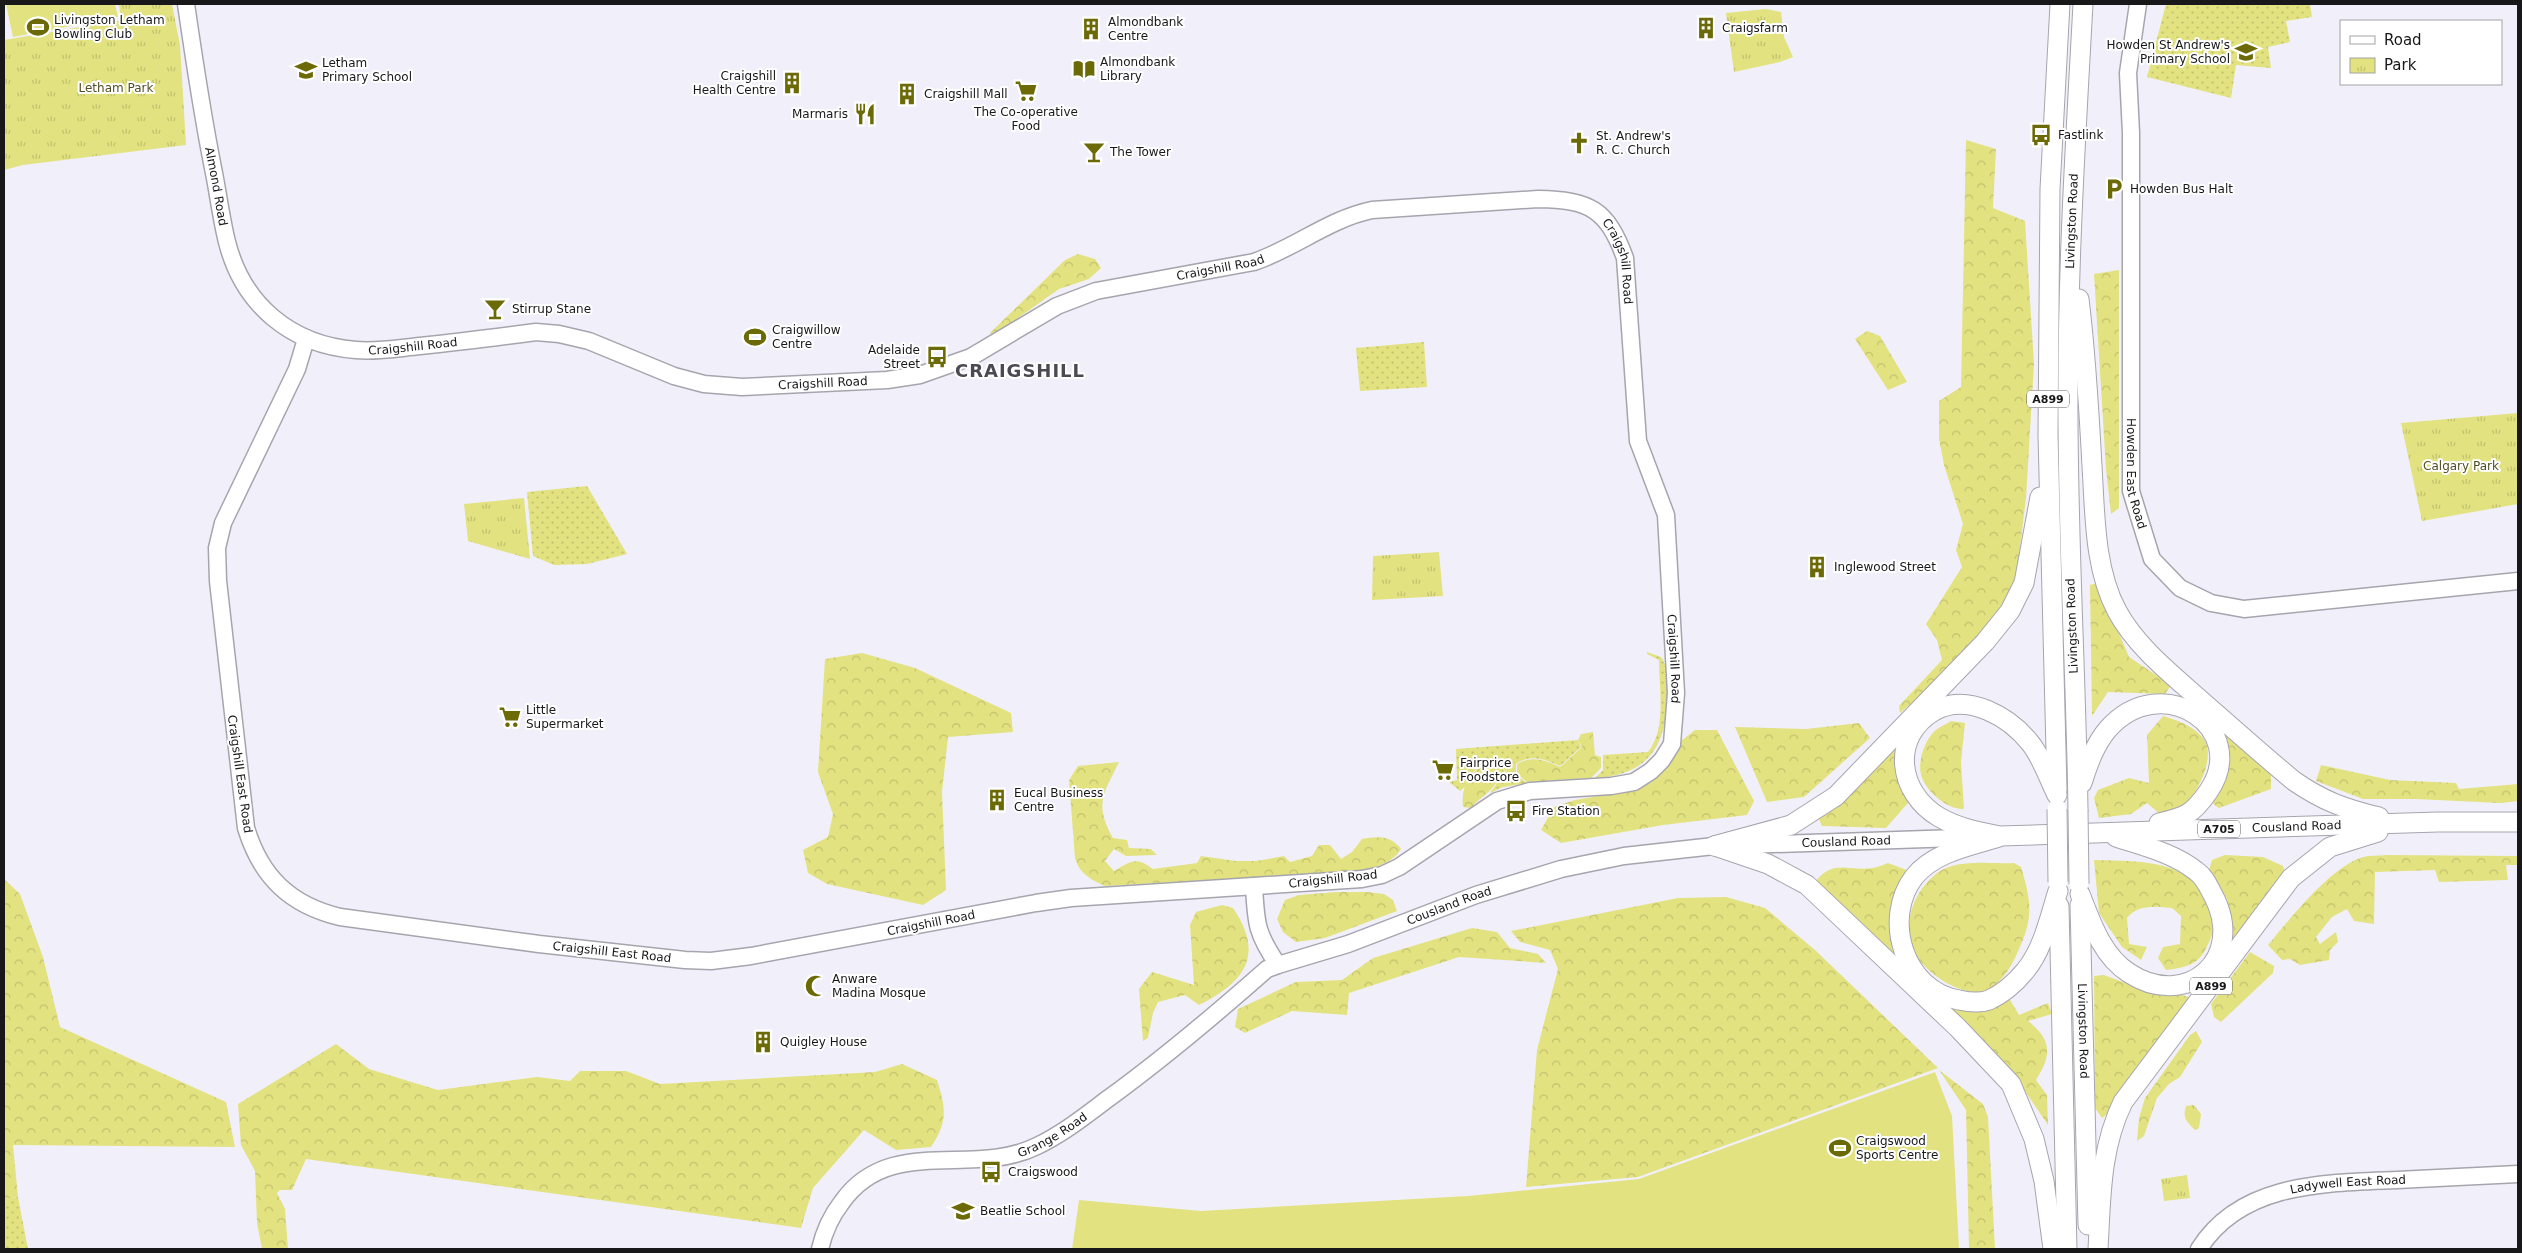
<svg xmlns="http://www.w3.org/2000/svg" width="2522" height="1253" font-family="'DejaVu Sans',sans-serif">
  <defs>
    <pattern id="grass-dots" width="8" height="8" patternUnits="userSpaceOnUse" patternTransform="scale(1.25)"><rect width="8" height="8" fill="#e3e280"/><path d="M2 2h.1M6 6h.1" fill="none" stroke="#c2c16e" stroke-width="1.8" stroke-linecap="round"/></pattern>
    <pattern id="forest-crowns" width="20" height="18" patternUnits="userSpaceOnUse" patternTransform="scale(1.25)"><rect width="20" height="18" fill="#e3e280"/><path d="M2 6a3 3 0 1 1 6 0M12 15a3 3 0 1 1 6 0" fill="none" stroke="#c2c16e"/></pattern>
    <pattern id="park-tufts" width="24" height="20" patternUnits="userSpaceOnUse" patternTransform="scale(1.25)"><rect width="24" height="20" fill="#e3e280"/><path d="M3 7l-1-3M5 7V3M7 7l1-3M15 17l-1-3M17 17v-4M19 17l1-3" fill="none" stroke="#c2c16e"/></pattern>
  </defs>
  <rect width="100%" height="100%" fill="#f1f0fa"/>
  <g fill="url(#grass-dots)">
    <path d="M2166,4H2310L2312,17L2286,21L2290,42L2268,47L2271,68L2236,65L2231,98L2147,77Z"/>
    <path d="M1424,342L1427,387L1360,391L1356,348Z"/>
    <path d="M587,486L627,554L587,564L554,565L533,556L527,492Z"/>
    <path d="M1647,652L1661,657C1668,665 1666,679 1667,690C1668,743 1651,775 1595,778L1603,770V755L1648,752C1667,728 1659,689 1659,660L1647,654Z"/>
    <path d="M1578,740L1581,747L1560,766C1544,759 1531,754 1516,764V775L1527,783L1503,787L1490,793L1497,783L1504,782L1507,774L1501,765L1486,762L1468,776L1466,786L1460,791L1449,782L1457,780L1456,749Z"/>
    <path d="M18,1197L28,1249H4V1199Z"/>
  </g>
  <g fill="url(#forest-crowns)">
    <path d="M1966,140L1996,149L1993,208L2025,221L2034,364L2026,498L2016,580L2001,612L1974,649L1900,713L1899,706L1942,660L1937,640L1926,624L1962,567L1956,550L1963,524L1944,465L1939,439V401L1961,387Z"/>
    <path d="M1078,254L1095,259L1101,268L1089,279L1059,289L993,336L990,333L1065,260Z"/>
    <path d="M2119,270V508L2111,514L2106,469L2094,274Z"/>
    <path d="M1867,331L1880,336L1907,382L1888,390L1855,339Z"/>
    <path d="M2098,583L2129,657L2171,685L2165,694L2108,692L2092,716L2090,585Z"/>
    <path d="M862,653L915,668L1011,713L1013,732L948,737L942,792L946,890L923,905L827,884L808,873L803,850L828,837L833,814L818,772L825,659Z"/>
    <path d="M2163,716C2179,721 2192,725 2203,738C2217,755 2198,794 2183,806C2177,810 2168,813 2162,816L2147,803L2131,814L2099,818L2094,798L2098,790L2129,778L2149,783L2147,735Z"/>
    <path d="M1951,721L1965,723L1961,762L1964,809C1948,810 1928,793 1922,778C1917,764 1923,745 1932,734C1936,728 1945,725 1951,721Z"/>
    <path d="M1859,723L1870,738L1804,797L1767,802L1735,727L1806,729Z"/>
    <path d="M1695,730H1717L1754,801L1747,815L1663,825L1561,843L1541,830L1554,807L1575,800L1628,791L1652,782L1670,762L1681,741Z"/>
    <path d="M1593,732L1595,755L1601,757V768L1591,778L1527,782L1517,774V764C1532,755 1545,760 1560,767L1582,747L1578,740L1581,734Z"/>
    <path d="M2226,732L2271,772V789L2219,808L2212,803C2231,776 2229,765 2223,735Z"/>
    <path d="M1896,745L1902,749L1897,770L1908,803L1886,828L1822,826L1818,817Z"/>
    <path d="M1119,762C1103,795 1094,804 1113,838L1127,840L1129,848L1151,849L1157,855L1126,856L1114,849L1105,861L1114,871C1131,861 1136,856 1153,869L1197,863L1201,856L1236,861H1256L1284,856L1290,862L1312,856L1319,845H1330L1341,859L1352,852L1362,839C1377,836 1391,835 1401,849C1392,864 1372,869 1356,872L1105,886C1090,879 1080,874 1075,858L1069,780L1078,766Z"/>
    <path d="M1485,762L1501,766L1506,774L1504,782L1496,783C1489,794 1479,798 1471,808L1463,807C1461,785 1469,776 1485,762Z"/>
    <path d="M2321,765L2390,780L2456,783L2459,789L2518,784V801L2501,803L2415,799H2363L2316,781Z"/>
    <path d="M2225,855L2263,857L2283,866L2286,876L2234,945L2228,942L2232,922L2227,899L2209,870L2212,860Z"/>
    <path d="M2386,855L2518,856V865H2506L2508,880L2439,882L2435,870L2375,872L2374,924L2354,921L2347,909L2332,917L2316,937L2320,944L2336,932L2338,942L2330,950L2329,960L2300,965L2290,959L2282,960L2268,945C2290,919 2330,867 2363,857C2370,855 2379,856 2386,855Z"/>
    <path d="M2094,860C2129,861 2169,859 2197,883C2204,889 2212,916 2216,925C2203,957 2202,966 2166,970L2158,958L2163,947L2180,944L2181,916L2172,908C2156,907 2138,904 2127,918L2129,944L2147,947L2141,960L2122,947L2099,913Z"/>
    <path d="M1888,863L1909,871L1890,915L1896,961L1815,882C1833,858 1850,872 1873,868C1878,867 1883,865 1888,863Z"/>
    <path d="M2014,863L2021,867C2033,906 2033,921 2015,958C2009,970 2002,981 1989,989C1965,1002 1920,970 1912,948C1906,930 1909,909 1919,893C1926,883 1934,873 1946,868C1967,860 1992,864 2014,863Z"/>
    <path d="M4,879L20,894L43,957L60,1027L226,1102L235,1147L13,1145L18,1197L4,1199Z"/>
    <path d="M1337,892H1367L1384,894L1393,900L1397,911L1325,938L1296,942L1283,932L1277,919L1285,900L1299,895Z"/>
    <path d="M1726,897L1765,908L1815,950L1938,1068L1638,1177L1526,1187L1537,1050L1558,969L1550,950L1520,942L1511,931L1678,898Z"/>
    <path d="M1222,905L1233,908C1265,955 1245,982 1199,1005L1185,995L1158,1002L1153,1013L1148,1038L1143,1041L1139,989L1152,972L1194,985L1190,925L1196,912Z"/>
    <path d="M1472,928L1497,932L1510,948L1538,954L1546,963L1459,957L1349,993L1347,1015L1292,1011L1245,1033L1235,1027L1238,1009L1296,982L1342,980L1373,958Z"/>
    <path d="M2250,952L2274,966L2273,973L2221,1022L2214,1017L2211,1004Z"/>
    <path d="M2104,975L2144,990L2171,992L2189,997L2110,1112L2102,1118L2095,1108L2094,976Z"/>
    <path d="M2009,998L2019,1015L2048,1003L2052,1014L2028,1021C2052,1040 2052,1055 2036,1080L2047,1095L2048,1125L2022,1087L1941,1005Z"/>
    <path d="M2196,1031L2202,1042L2180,1077L2169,1084L2157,1098L2144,1136L2137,1141L2139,1118L2145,1098L2190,1035Z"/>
    <path d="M336,1044L369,1069L438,1090L537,1077L570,1081L580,1071H626L660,1084L875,1072L902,1064L937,1080C946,1108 948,1122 931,1147L896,1150L864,1130L813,1188L801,1228L306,1159L292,1190H280L277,1193L285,1209L288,1249H262L257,1223L255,1171L241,1145L238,1104Z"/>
    <path d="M1939,1070L1983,1104L1988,1117L1995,1249H1969L1966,1110Z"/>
  </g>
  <g fill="url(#park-tufts)">
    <path d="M119,4H172L180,45L186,145L23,165L4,170V40L121,20Z"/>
    <path d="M1766,9L1781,12L1784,37L1793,57L1780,62L1734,72L1726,13Z"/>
    <path d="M2518,413V504L2422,521L2401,423Z"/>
    <path d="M524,498L530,559L468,541L464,504Z"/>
    <path d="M1439,552L1443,596L1372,600L1373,556Z"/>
    <path d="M2194,1105L2201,1114L2199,1128L2195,1130C2187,1122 2182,1118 2186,1106Z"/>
    <path d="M2187,1175L2190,1198L2164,1201L2161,1179Z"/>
  </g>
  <g fill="#e3e280">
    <path d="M6,4H115L118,17L13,37Z"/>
    <path d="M1935,1072L1952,1116L1959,1249H1072L1079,1200L1201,1211L1468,1196L1639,1179Z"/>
  </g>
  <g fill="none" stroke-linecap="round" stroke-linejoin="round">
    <g stroke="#a6a5ae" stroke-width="19">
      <g id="secondary">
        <path id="s1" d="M186,4C194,59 202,113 213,168C218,192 221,218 227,242C243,305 291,345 356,350C377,352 399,348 420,346C459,342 498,337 536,332L559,334L589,341L674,376L704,384L742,387L887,380L920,375L971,357L1057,306L1096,291L1254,262C1295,248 1329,219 1372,210L1538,199C1590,200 1607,209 1625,258L1638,441L1666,515L1676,693L1672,744L1662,760L1651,771L1634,782L1611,786L1530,791L1497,801L1399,867L1382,875L1362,879L1071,898L1036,903L751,956L711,961L685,960L539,944L340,917C290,905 261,877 246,828L218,581L217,548L223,523L297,369L306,339"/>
        <path id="s2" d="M2138,4L2128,73L2131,133V491L2152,559L2180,588L2211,603L2244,609L2518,581"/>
        <path d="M1254,886C1256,923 1256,933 1278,965"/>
        <path id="s3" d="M820,1249C824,1232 831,1216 842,1202C890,1134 973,1178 1037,1146C1064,1133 1086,1115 1109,1098C1164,1058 1216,1014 1267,969L1278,965L1348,944L1476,895L1561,869L1624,856L1714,846L1986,837"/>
        <path id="s4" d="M2199,1249C2241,1182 2326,1183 2397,1180C2437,1178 2478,1176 2518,1174"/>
      </g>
    </g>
    <g stroke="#a6a5ae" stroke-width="21">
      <g id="primary">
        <path d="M2079,299C2086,355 2089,410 2092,466C2095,513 2094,568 2117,611C2137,648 2174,676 2205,704C2235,730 2264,756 2294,781C2323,801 2345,809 2379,817"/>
        <path d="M2082,783C2088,764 2095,744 2108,729C2162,668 2252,729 2208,792C2192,815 2185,817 2159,823"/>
        <path d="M2057,790L2048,435L2050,189L2060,4"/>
        <path id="s5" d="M2057,795C2049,779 2042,758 2031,744C2010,717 1968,692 1934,711C1890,737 1898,793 1939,817C1958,828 1979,832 2000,836L2438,822H2518"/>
        <path id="s6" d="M2078,810C2076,669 2067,529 2068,388C2068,260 2076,132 2083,4"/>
        <path d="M1999,837C1970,846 1934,852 1914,877C1882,919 1904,991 1959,1000C1968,1002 1981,1003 1989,1000C2002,994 2016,982 2025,971C2043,950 2050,916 2058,891"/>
        <path d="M1714,846L1791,825L1836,796L1985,642L2010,611L2024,583L2040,497"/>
        <path d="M1715,846L1768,864L1807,885L1958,1028L2011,1084L2034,1139L2044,1181L2053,1249"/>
        <path d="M2080,894C2091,922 2102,956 2129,973C2187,1011 2247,958 2213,895C2208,886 2205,877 2196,871C2174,853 2143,846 2116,837"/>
        <path id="s7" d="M2080,905L2088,1225"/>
        <path d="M2059,906L2067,1249"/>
        <path d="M2098,1249C2101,1198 2100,1149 2123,1102L2291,878L2330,847L2378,832"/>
      </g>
    </g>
    <use href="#secondary" stroke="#fff" stroke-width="16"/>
    <use href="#primary" stroke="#fff" stroke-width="19"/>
    <g stroke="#a6a5ae" stroke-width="21" stroke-linecap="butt">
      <g id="primary-bridge">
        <path d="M2057,809L2058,882"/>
        <path d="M2078,810L2079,884"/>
      </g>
    </g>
    <use href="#primary-bridge" stroke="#fff" stroke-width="19"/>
  </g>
  <defs>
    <g id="stadium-bare" transform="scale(1.725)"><path d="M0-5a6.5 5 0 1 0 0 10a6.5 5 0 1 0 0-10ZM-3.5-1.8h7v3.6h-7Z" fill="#6c6a06" stroke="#fff" stroke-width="2.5" paint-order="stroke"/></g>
    <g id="building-bare" transform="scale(1.725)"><path d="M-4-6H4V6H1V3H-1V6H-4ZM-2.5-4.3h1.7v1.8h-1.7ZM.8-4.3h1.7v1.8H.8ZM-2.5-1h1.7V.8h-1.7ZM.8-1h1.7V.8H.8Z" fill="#6c6a06" stroke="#fff" stroke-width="2.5" paint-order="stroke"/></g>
    <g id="school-bare" transform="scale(1.725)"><path d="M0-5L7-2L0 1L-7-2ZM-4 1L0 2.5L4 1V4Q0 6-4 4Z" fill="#6c6a06" stroke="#fff" stroke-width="2.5" paint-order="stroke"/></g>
    <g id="library-bare" transform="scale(1.725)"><path d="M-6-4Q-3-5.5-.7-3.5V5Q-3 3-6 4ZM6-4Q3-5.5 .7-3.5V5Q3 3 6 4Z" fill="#6c6a06" stroke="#fff" stroke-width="2.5" paint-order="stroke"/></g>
    <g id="supermarket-bare" transform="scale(1.725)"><path d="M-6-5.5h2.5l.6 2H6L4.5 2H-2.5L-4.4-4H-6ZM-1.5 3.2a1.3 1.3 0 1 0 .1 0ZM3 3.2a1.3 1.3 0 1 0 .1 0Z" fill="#6c6a06" stroke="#fff" stroke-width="2.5" paint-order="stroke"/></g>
    <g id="restaurant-bare" transform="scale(1.725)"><path d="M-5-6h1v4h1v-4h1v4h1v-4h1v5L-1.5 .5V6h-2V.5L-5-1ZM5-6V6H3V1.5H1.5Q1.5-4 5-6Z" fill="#6c6a06" stroke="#fff" stroke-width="2.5" paint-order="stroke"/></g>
    <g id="bus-bare" transform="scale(1.725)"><path d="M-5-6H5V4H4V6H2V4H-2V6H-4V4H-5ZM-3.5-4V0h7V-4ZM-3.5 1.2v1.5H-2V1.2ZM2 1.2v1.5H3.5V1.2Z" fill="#6c6a06" stroke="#fff" stroke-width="2.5" paint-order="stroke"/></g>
    <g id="church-bare" transform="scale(1.725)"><path d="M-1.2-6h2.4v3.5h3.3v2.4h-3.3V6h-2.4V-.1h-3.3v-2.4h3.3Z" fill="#6c6a06" stroke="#fff" stroke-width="2.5" paint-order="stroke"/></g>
    <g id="bar-bare" transform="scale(1.725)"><path d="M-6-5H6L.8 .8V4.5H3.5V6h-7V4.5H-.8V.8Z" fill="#6c6a06" stroke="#fff" stroke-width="2.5" paint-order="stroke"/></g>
    <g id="parking-bare" transform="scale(1.725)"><path d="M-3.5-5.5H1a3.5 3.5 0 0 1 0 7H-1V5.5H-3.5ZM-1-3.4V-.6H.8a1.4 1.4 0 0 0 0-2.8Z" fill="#6c6a06" stroke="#fff" stroke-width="2.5" paint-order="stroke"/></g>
    <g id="mosque-bare" transform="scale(1.725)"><path d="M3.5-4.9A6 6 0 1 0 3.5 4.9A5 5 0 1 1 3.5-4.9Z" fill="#6c6a06" stroke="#fff" stroke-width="2.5" paint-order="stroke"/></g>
  </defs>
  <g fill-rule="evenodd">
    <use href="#stadium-bare" x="38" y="27"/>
    <use href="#building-bare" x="1706" y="28"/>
    <use href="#building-bare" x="1091" y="29"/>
    <use href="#school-bare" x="2246" y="52"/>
    <use href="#library-bare" x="1084" y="69"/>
    <use href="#school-bare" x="306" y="70"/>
    <use href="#building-bare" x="792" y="83"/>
    <use href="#supermarket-bare" x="1026" y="91"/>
    <use href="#building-bare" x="907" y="94"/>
    <use href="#restaurant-bare" x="865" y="114"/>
    <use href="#bus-bare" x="2041" y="135"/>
    <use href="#church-bare" x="1579" y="143"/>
    <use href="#bar-bare" x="1094" y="152"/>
    <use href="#parking-bare" x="2114" y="189"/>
    <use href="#bar-bare" x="495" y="309"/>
    <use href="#stadium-bare" x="755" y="337"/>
    <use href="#bus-bare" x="937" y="357"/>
    <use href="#building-bare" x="1817" y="567"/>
    <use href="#supermarket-bare" x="510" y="717"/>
    <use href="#supermarket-bare" x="1443" y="770"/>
    <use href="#building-bare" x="997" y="800"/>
    <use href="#bus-bare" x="1516" y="811"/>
    <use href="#mosque-bare" x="816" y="986"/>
    <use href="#building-bare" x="763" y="1042"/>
    <use href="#stadium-bare" x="1840" y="1148"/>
    <use href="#bus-bare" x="991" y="1172"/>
    <use href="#school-bare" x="963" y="1211"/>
  </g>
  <g text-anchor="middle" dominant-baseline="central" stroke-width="4" stroke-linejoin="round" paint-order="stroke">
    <g fill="#fff" stroke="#5d5d5f" stroke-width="1">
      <rect x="2027" y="390.5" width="42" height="17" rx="4"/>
      <rect x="2198" y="820.5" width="42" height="17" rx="4"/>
      <rect x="2190" y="977.5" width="42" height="17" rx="4"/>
    </g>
    <g font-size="11" font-weight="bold" fill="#18181b">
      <text x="2048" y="399">A899</text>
      <text x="2219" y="829">A705</text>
      <text x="2211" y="986">A899</text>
    </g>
    <g font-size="12" fill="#18181b" stroke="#fff" text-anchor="start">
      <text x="54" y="20">Livingston Letham<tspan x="54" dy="14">Bowling Club</tspan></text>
      <text x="1108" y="22">Almondbank<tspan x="1108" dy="14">Centre</tspan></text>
      <text x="1722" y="28">Craigsfarm</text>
      <text x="2230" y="45" text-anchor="end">Howden St Andrew's<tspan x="2230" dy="14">Primary School</tspan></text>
      <text x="1100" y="62">Almondbank<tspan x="1100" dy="14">Library</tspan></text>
      <text x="322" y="63">Letham<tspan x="322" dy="14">Primary School</tspan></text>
      <text x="776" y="76" text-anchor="end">Craigshill<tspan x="776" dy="14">Health Centre</tspan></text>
      <text x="924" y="94">Craigshill Mall</text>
      <text x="1026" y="112" text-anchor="middle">The Co-operative<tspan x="1026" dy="14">Food</tspan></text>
      <text x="848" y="114" text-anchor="end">Marmaris</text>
      <text x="2058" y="135">Fastlink</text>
      <text x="1596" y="136">St. Andrew's<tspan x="1596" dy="14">R. C. Church</tspan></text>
      <text x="1110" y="152">The Tower</text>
      <text x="2130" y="189">Howden Bus Halt</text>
      <text x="512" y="309">Stirrup Stane</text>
      <text x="772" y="330">Craigwillow<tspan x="772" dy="14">Centre</tspan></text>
      <text x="920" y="350" text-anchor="end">Adelaide<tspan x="920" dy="14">Street</tspan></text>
      <text x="1834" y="567">Inglewood Street</text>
      <text x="526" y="710">Little<tspan x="526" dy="14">Supermarket</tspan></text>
      <text x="1460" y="763">Fairprice<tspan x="1460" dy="14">Foodstore</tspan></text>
      <text x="1014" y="793">Eucal Business<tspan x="1014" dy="14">Centre</tspan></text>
      <text x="1532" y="811">Fire Station</text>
      <text x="832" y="979">Anware<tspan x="832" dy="14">Madina Mosque</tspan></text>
      <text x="780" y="1042">Quigley House</text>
      <text x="1856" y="1141">Craigswood<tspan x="1856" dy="14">Sports Centre</tspan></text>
      <text x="1008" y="1172">Craigswood</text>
      <text x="980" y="1211">Beatlie School</text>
    </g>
    <g font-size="12" fill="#515025" stroke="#fff">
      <text x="116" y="88">Letham Park</text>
      <text x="2461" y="466">Calgary Park</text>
    </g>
    <g font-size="12" fill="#18181b" stroke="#fff">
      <text stroke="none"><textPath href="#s1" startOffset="185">Almond Road</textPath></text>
      <text stroke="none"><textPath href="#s6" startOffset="589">Livingston Road</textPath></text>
      <text stroke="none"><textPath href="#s1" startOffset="1766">Craigshill Road</textPath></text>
      <text stroke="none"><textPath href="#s1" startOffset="1319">Craigshill Road</textPath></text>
      <text stroke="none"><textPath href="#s1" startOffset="479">Craigshill Road</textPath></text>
      <text stroke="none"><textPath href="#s1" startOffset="899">Craigshill Road</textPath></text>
      <text stroke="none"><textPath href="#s2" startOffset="471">Howden East Road</textPath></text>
      <text transform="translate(2072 626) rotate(-92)">Livingston Road</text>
      <text stroke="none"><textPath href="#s1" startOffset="2171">Craigshill Road</textPath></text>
      <text transform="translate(240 774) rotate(82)">Craigshill East Road</text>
      <text stroke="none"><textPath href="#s5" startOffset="659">Cousland Road</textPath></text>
      <text stroke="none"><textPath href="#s3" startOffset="1151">Cousland Road</textPath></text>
      <text transform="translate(1333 879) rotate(-6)">Craigshill Road</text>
      <text stroke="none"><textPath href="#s3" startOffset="746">Cousland Road</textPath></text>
      <text transform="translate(931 923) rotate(-11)">Craigshill Road</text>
      <text transform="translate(612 952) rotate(6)">Craigshill East Road</text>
      <text stroke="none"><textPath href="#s7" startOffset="126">Livingston Road</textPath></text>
      <text stroke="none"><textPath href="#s3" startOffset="281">Grange Road</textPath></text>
      <text stroke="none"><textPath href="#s4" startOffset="170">Ladywell East Road</textPath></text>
    </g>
    <g font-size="18" font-weight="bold" letter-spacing="1" fill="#4b4a53" stroke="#fff">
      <text x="1020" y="370">CRAIGSHILL</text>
    </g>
  </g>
  <rect width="2522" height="1253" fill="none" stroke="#18181b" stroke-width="10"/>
  <rect x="2340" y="20" width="162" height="65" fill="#ffffff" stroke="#a3a3a4"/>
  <rect x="2350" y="36" width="25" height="8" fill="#ffffff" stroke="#a3a3a4"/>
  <text x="2384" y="45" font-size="15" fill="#18181b">Road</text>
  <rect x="2350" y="58" width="25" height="15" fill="url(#park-tufts)" stroke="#a3a3a4"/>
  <text x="2384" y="70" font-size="15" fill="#18181b">Park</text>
</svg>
